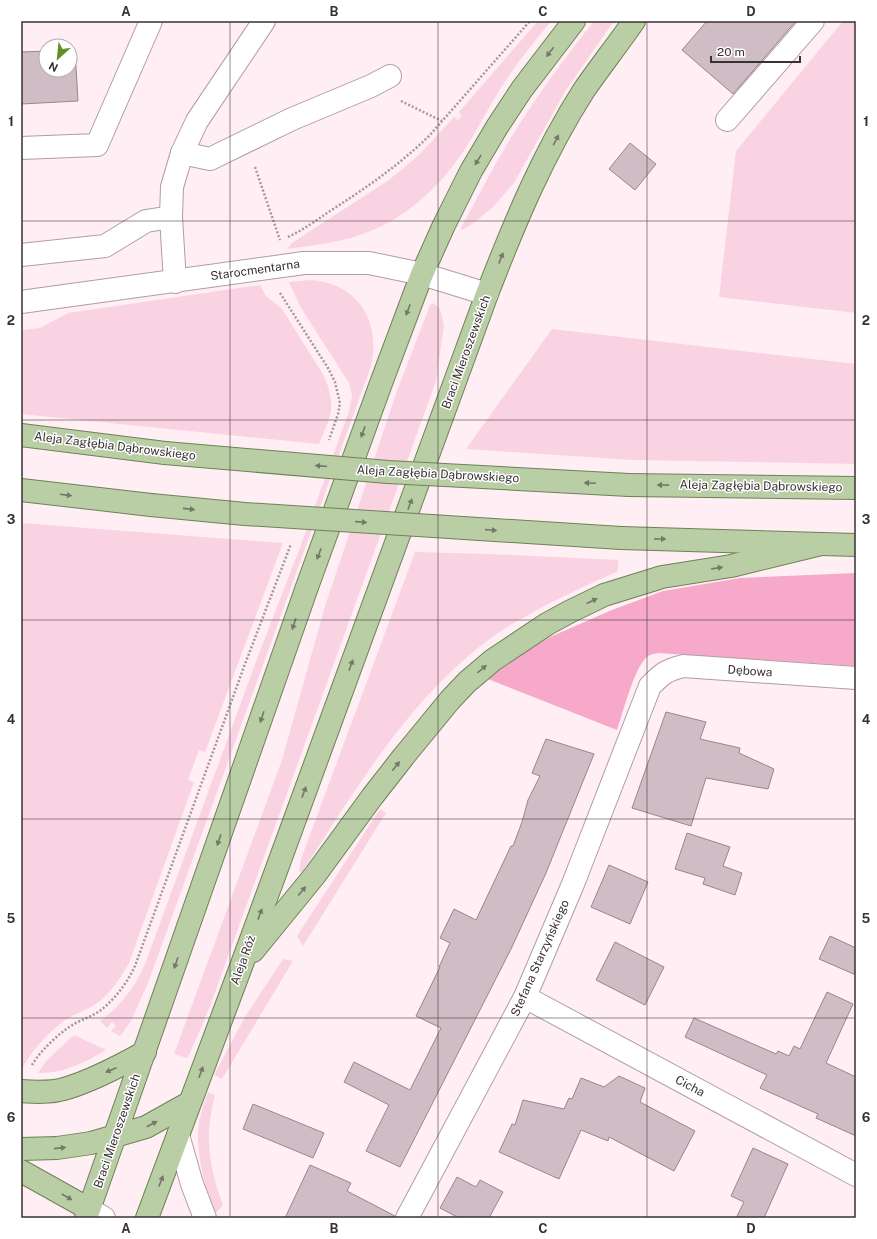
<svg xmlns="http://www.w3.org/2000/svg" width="877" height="1239" font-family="'Public Sans',sans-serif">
  <rect width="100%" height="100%" fill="#ffeef4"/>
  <g fill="#fad3e2">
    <path d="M538,21H551C534,42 517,63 502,86C490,105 480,125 468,144C445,181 413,213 373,230C346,242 316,245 287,249L292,243L389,180L419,155L454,117L458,120L462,116L459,112Z"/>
    <path d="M594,21H614L566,90L514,183L493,207L471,225L462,230L461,228C482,189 502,150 526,114C547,82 570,51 594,21Z"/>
    <path d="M843,21H856V313L719,297L736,151Z"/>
    <path d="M310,280C358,283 381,321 371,366L148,983L131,1021L120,1036L111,1031L116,1026L112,1022L107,1028L100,1021C120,1006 135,988 145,964L258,656L301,545L349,411L352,396L349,383L301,308L289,282Z"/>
    <path d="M260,285L266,296L282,309L324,376C337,407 331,415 319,444L21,414V330L40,328L68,313Z"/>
    <path d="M434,303L440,309L444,325L436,381L209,1009L190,1053L187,1058L174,1054L282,760L325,606L397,391L430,305Z"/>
    <path d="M552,329L856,364V464L632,460L466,449Z"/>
    <path d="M21,523L283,543L205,752L199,750L188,780L194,782L129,963C120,979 108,998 91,1007C82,1012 72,1015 64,1021C46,1034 32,1051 21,1070Z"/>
    <path d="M415,552L491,554L618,560V571C585,586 552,601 521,619C512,624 503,629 495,635C412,695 357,786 303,871L299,872L301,859Z"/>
    <path d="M380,809L386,813L303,946L297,936Z"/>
    <path d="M283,959L293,961L222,1079L214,1075L245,1017Z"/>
    <path d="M74,1035L106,1050C86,1062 63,1074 38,1073L46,1061Z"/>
    <path d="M208,1092L215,1095C204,1135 209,1167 223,1205L216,1213C205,1194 197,1153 198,1131C199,1117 204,1104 208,1092Z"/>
  </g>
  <path fill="#f6a9c9" d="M856,573V666L658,653C653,654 648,655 644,660C633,674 623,712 617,730L488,679L526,650L550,637L612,610L663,591L740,578Z"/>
  <g fill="#d0bcc4" stroke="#99858d">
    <path d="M707,21H796L733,94L682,50Z"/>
    <path d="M70,50H75L78,101L21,104V52L46,51V70H70Z"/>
    <path d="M630,143L656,164L635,190L609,169Z"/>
    <path d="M666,712L706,722L700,739L740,748L739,753L774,769L768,789L706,778L691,826L632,808Z"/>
    <path d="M546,739L594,754L546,873L511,949L400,1167L366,1151L389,1105L344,1082L354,1062L410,1090L441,1028L416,1016L440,967H439L450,943L440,938L454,909L476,920L511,846H513L522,822L528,800L540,776L532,773Z"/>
    <path d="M687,833L730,847L723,866L742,873L735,895L703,884L705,878L675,869Z"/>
    <path d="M609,865L648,882L630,924L591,907Z"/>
    <path d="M830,936L856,948V975L819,959Z"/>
    <path d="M615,942L664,967L645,1005L596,980Z"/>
    <path d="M827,992L853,1004L826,1063L856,1077V1136L816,1118L818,1114L760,1088L767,1075L685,1037L694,1018L776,1054L778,1051L789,1056L794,1046L800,1049Z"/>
    <path d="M619,1076L645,1088L640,1102L695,1131L674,1171L609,1137L608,1141L581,1130L559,1179L499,1152L512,1124L515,1125L523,1100L564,1109L569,1098L572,1099L581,1078L604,1087Z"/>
    <path d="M253,1104L324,1133L313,1158L243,1129Z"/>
    <path d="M753,1148L788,1164L764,1218H736L744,1202L731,1196Z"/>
    <path d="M310,1165L351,1183L347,1191L395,1216V1218H285Z"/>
    <path d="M457,1177L476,1187L480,1180L503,1192L489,1218H459L440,1208Z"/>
  </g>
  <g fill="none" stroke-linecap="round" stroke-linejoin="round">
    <g stroke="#b19da5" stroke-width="24">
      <g id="minor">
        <path d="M727,120L813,21"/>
        <path d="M21,148L97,145L151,21"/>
        <path d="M182,153L210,159L292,119L371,86L390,76"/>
        <path d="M21,255L105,246L146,221L171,217"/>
        <path d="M175,282L171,217L172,187L182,153L197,121L264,21"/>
        <path d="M21,302L304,263H369L422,274L487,294"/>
        <path d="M525,997L856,1175"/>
        <path d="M178,1135L192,1184L205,1218"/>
        <path d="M89,1209L104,1218"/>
        <path d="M407,1218L525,997L573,884L650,686C663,673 665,671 683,666L856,678"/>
      </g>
    </g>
    <g stroke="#6e8256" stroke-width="24">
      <g id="major">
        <path d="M21,435L165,453"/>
        <path d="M629,485L856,488"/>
        <path d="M21,490L151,505"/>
        <path d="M621,538L856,545"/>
        <path d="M253,951L315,875L372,797L404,756L450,700L467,682L493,660L547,624L569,612L604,595L662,577L731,566L821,544"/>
        <path d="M21,1091C35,1092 50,1093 64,1089C92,1081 120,1066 145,1052"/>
        <path d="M21,1149L57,1148L91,1143L146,1127L189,1103"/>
        <path d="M21,1171L89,1209"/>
        <path d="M86,1218L307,587L380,386L422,274L444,225L471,171L497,127L522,89L574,21"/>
        <path d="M147,1218L242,964L487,294C514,224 543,154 584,90C600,67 618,44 634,21"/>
      </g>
    </g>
    <g stroke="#a4979c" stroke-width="2.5" stroke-dasharray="2 2" stroke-linecap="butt">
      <path d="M401,101L442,121"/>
      <path d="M255,167L280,240"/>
      <path d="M288,237C303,230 317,220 330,211C366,188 398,166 429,136L530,21"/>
      <path d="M280,293L328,368L335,382L340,403L338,414L329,440"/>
      <path d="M32,1065C40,1051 60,1032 74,1024C83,1019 93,1016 101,1010C116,998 127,983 135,966L245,664L291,544"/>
    </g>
    <use href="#minor" stroke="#fff" stroke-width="22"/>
    <use href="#major" stroke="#b9cea4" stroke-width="22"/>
    <g stroke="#6e8256" stroke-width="24" stroke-linecap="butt">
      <g id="major-bridge">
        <path d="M165,453L388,472L629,485"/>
        <path d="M151,505L245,514L621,538"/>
      </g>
    </g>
    <use href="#major-bridge" stroke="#b9cea4" stroke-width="22"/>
  </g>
  <defs><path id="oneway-solid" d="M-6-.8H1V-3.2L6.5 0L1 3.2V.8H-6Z"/></defs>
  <g fill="#737867">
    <use href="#oneway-solid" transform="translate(550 52) rotate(127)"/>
    <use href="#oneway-solid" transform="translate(556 140) rotate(-63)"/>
    <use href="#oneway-solid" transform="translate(478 160) rotate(121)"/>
    <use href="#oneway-solid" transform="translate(501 258) rotate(-69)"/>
    <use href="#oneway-solid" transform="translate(408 310) rotate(111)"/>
    <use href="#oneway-solid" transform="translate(363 432) rotate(110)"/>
    <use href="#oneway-solid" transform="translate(321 466) rotate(-175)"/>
    <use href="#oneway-solid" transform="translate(590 483) rotate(-177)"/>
    <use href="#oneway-solid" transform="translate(663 485) rotate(-179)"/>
    <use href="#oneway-solid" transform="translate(66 495) rotate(7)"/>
    <use href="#oneway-solid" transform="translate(410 504) rotate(-70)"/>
    <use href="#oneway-solid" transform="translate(189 509) rotate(6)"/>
    <use href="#oneway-solid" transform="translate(361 522) rotate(4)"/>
    <use href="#oneway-solid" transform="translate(491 530) rotate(4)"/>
    <use href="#oneway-solid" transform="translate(660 539) rotate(1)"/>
    <use href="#oneway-solid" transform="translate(319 554) rotate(110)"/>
    <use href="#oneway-solid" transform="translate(717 568) rotate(-9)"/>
    <use href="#oneway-solid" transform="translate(592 601) rotate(-25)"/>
    <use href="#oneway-solid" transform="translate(294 624) rotate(109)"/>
    <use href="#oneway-solid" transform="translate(351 665) rotate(-70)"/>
    <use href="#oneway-solid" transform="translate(482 669) rotate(-40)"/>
    <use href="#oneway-solid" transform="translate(262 717) rotate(109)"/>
    <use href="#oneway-solid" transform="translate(396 766) rotate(-52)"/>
    <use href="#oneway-solid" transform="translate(304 792) rotate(-70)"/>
    <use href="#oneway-solid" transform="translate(219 840) rotate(109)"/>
    <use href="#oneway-solid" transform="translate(302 891) rotate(-50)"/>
    <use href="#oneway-solid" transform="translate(260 914) rotate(-70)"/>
    <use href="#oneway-solid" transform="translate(176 963) rotate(109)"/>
    <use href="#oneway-solid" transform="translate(111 1070) rotate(157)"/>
    <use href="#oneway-solid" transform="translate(201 1072) rotate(-70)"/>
    <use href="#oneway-solid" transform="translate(152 1124) rotate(-28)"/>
    <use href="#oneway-solid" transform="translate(60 1148) rotate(-6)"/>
    <use href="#oneway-solid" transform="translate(161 1181) rotate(-69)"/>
    <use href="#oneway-solid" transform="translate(67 1197) rotate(30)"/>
  </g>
  <path fill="none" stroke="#3a3135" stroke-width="1" stroke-opacity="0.55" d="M230,21V1218M438,21V1218M647,21V1218M21,221H856M21,420H856M21,620H856M21,819H856M21,1018H856"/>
  <g text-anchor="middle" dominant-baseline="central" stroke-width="3" stroke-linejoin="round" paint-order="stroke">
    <g font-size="12" fill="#3a3135" stroke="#fff">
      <text transform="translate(255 270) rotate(-8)">Starocmentarna</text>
      <text transform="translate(466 352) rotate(-70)">Braci Mieroszewskich</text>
      <text transform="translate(115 446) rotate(7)">Aleja Zagłębia Dąbrowskiego</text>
      <text transform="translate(438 474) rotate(3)">Aleja Zagłębia Dąbrowskiego</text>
      <text transform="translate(761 486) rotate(1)">Aleja Zagłębia Dąbrowskiego</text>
      <text transform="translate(750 671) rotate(4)">Dębowa</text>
      <text transform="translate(540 958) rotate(-66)">Stefana Starzyńskiego</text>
      <text transform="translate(243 960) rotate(-70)">Aleja Róż</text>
      <text transform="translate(690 1086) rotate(28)">Cicha</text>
      <text transform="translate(117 1131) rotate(-71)">Braci Mieroszewskich</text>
    </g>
  </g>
  <rect width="877" height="1239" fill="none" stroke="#ffffff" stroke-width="44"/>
  <g transform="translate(58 58) rotate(207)"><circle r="19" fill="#ffffff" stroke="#b0adae"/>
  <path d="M0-3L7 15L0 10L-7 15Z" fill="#629025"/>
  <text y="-6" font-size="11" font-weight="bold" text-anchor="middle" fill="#3a3135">N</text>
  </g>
  <path d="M711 56v6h89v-6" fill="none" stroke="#3a3135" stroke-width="2"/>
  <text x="717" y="56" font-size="12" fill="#3a3135" stroke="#ffffff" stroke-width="3" paint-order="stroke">20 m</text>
  <rect x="22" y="22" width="833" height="1195" fill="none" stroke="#3a3135" stroke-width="1.5"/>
  <g font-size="13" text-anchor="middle" font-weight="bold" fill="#3a3135">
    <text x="126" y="16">A</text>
    <text x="334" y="16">B</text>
    <text x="543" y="16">C</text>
    <text x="751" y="16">D</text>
    <text x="11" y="126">1</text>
    <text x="866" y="126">1</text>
    <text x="11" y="325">2</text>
    <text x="866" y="325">2</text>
    <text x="11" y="524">3</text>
    <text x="866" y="524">3</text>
    <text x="11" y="724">4</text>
    <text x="866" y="724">4</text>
    <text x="11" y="923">5</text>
    <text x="866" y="923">5</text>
    <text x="11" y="1122">6</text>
    <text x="866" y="1122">6</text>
    <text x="126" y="1233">A</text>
    <text x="334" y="1233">B</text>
    <text x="543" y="1233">C</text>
    <text x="751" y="1233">D</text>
  </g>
</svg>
